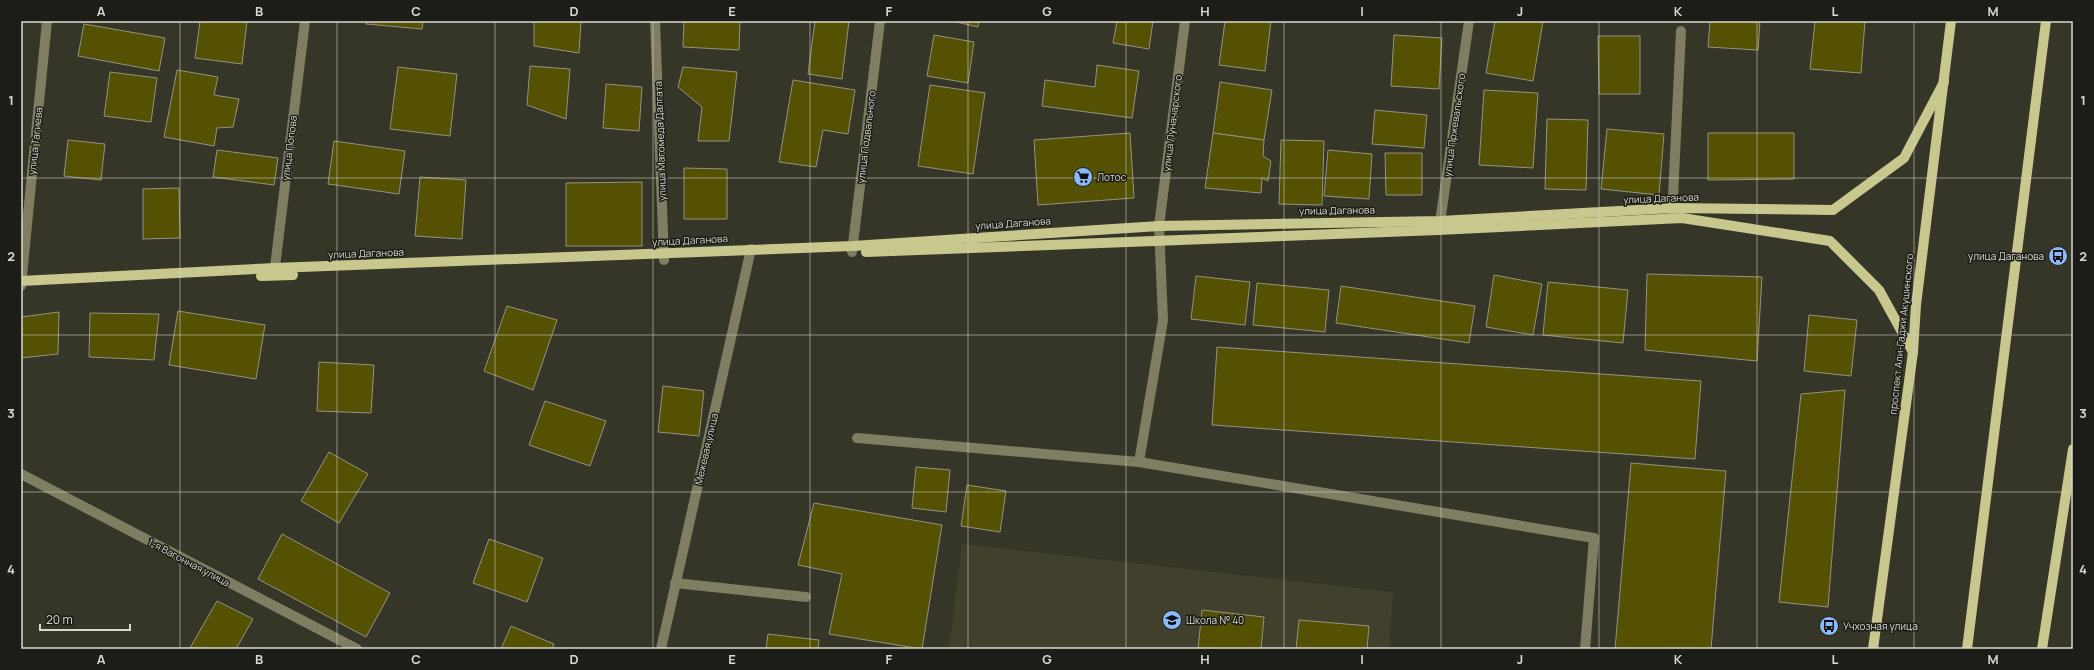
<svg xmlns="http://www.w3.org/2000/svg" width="2094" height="670" font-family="Manrope,sans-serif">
  <rect width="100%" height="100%" fill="#363628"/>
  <path fill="#41402c" d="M962,544L1393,592L1389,649H949Z"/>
  <g fill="#555103" stroke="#939383">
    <path d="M200,21H247L242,64L195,58Z"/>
    <path d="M366,21H423L422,29L366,24Z"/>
    <path d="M534,21H581L579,53L534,46Z"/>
    <path d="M684,21H740L739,50L683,47Z"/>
    <path d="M815,21H849L842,79L808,74Z"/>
    <path d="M952,21H979L978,27Z"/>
    <path d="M1117,21H1153L1149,49L1113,43Z"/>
    <path d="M1225,21H1271L1265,71L1219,65Z"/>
    <path d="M1419,21H1446V22Z"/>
    <path d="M1495,21H1543L1533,81L1486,73Z"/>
    <path d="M1710,21H1760L1758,50L1708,47Z"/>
    <path d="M1815,21H1865L1861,73L1810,69Z"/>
    <path d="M84,24L165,38L159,71L78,56Z"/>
    <path d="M934,35L974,42L968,83L927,76Z"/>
    <path d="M1394,35L1442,38L1439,89L1391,86Z"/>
    <path d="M1598,36H1640V94H1599Z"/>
    <path d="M1097,65L1139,71L1132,118L1042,106L1045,80L1095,87Z"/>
    <path d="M530,66L570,69L566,119L527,105Z"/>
    <path d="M398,67L457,74L450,136L390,129Z"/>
    <path d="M683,67L737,72L729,141H698L702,107L678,87Z"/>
    <path d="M177,70L218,77L214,95L239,99L233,127L217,128L214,146L164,137Z"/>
    <path d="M110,72L157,78L151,122L104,116Z"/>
    <path d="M793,80L855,90L848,134L823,130L816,167L779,162Z"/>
    <path d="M1220,82L1272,90L1264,140L1213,133Z"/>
    <path d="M606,84L642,87L639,131L603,128Z"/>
    <path d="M930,85L985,93L973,174L918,166Z"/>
    <path d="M1484,90L1538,93L1533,168L1479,165Z"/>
    <path d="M1375,110L1427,115L1424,148L1372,144Z"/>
    <path d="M1547,119L1588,120L1586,190L1545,189Z"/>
    <path d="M1607,129L1664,134L1659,195L1601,189Z"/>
    <path d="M1130,133L1134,198L1038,205L1034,140Z"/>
    <path d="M1213,133L1264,140L1263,156L1271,161L1268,181L1262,178L1261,193L1205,188Z"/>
    <path d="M1708,133H1794V179L1708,180Z"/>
    <path d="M68,140L105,144L101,180L64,176Z"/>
    <path d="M1281,140L1324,141L1322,205L1279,204Z"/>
    <path d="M334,141L405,151L399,194L328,184Z"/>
    <path d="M217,150L278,158L274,185L213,177Z"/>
    <path d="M1328,150L1372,154L1369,199L1324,196Z"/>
    <path d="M1385,153H1422V195H1386Z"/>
    <path d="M684,168L727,169V219H684Z"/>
    <path d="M420,177L466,180L462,239L415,236Z"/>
    <path d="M642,182V246H566V183Z"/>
    <path d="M179,188L180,238L143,239V189Z"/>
    <path d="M1647,274L1762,277L1757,361L1645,350Z"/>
    <path d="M1494,275L1542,284L1533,335L1486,327Z"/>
    <path d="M1196,276L1250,282L1245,325L1191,319Z"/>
    <path d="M1548,282L1628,290L1623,343L1543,335Z"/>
    <path d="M1257,283L1329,290L1325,332L1253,325Z"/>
    <path d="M1341,286L1475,306L1469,343L1336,323Z"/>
    <path d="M507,306L557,320L533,390L484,371Z"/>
    <path d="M178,311L265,325L256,379L169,365Z"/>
    <path d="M59,312L58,354L21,358V317Z"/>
    <path d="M90,313L159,314L154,360L89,357Z"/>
    <path d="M1809,315L1857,320L1851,376L1804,371Z"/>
    <path d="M1217,347L1701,381L1695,459L1212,425Z"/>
    <path d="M319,362L374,365L371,413L317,411Z"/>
    <path d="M663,386L704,391L699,436L658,432Z"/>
    <path d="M1845,390L1828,607L1779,602L1801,394Z"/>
    <path d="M545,401L606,421L590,466L529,445Z"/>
    <path d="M329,452L368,474L339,523L301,501Z"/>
    <path d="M1631,463L1726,471L1711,649H1615Z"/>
    <path d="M916,467L950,470L946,512L912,508Z"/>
    <path d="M967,485L1006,491L1000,532L961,526Z"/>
    <path d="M814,503L942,525L922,649L829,634L842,574L798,565Z"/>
    <path d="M282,534L390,593L366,637L258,579Z"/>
    <path d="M489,539L543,558L527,602L473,583Z"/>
    <path d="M217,601L253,619L236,649L190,648Z"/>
    <path d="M1202,610L1264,617L1261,649H1198Z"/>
    <path d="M1299,620L1369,626L1367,649H1296Z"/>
    <path d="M511,626L554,644L552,649H501Z"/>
    <path d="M768,634L819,640L818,649H766Z"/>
  </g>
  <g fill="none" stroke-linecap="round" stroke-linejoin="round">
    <g stroke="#7f7e63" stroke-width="10">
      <path d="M655,21L664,260"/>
      <path d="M1185,21L1159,226L1163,320L1139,462L1594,538L1585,649"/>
      <path d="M1672,217L1681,31"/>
      <path d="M1439,229L1469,21"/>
      <path d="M852,252L880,21"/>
      <path d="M274,275L305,21"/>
      <path d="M21,286L47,21"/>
      <path d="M857,438L1139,462"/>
      <path d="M21,474L357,649"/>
      <path d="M675,583L806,597"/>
      <path d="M661,649L751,249"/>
    </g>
    <g stroke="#c8c78d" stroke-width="10">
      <path d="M866,252L1438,230L1682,218L1830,241L1879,290L1913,352"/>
      <path d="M261,276L293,275"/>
      <path d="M21,281L275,268L853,246L1159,226L1440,221L1673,208L1833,210L1904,158L1944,82"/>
      <path d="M1873,649L1913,352L1916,305L1951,21"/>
      <path d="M1967,649L2046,21"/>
      <path d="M2042,649L2073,449"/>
    </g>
  </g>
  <path fill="none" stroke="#d9d9d0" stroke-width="1" stroke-opacity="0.55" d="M180,21V649M337,21V649M495,21V649M653,21V649M810,21V649M968,21V649M1126,21V649M1284,21V649M1441,21V649M1599,21V649M1757,21V649M1914,21V649M21,178H2073M21,335H2073M21,492H2073"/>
  <defs>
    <g id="supermarket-disc" transform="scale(1)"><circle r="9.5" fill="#8abafc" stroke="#1d1d17"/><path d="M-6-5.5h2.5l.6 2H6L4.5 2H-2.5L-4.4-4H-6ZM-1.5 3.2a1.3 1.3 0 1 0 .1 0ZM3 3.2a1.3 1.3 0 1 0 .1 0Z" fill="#111"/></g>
    <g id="bus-disc" transform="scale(1)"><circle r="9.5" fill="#8abafc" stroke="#1d1d17"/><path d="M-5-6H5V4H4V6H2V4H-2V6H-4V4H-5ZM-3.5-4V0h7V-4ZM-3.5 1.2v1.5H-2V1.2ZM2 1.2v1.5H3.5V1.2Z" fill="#111"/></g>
    <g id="school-disc" transform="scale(1)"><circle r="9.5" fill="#8abafc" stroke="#1d1d17"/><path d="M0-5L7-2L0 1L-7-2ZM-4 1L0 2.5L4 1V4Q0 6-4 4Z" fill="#111"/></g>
  </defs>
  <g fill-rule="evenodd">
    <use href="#supermarket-disc" x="1083" y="177"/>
    <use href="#bus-disc" x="2058" y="256"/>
    <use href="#school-disc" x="1172" y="620"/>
    <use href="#bus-disc" x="1829" y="626"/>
  </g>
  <g text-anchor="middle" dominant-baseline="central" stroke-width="3" stroke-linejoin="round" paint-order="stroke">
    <g font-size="10" fill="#d9d9d0" stroke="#1d1d17">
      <text transform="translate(1172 123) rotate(-83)">улица Луначарского</text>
      <text transform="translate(1454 125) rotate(-82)">улица Пржевальского</text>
      <text transform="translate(866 137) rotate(-83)">улица Подвального</text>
      <text transform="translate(35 141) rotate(-84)">улица Тагиева</text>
      <text transform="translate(660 141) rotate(-92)">улица Магомеда Далгата</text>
      <text transform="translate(289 148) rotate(-83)">улица Попова</text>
      <text transform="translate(1661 198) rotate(-2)">улица Даганова</text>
      <text transform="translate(1337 210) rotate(-1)">улица Даганова</text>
      <text transform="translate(1013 223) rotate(-4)">улица Даганова</text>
      <text transform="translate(690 240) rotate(-3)">улица Даганова</text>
      <text transform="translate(366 253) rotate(-2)">улица Даганова</text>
      <text transform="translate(1901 334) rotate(-84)">проспект Али-Гаджи Акушинского</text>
      <text transform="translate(706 449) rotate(-77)">Межевая улица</text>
      <text transform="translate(189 562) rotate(28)">1-я Вагонная улица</text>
    </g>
    <g font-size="10" fill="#d9d9d0" stroke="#1d1d17" text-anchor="start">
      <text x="1097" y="177">Лотос</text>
      <text x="2044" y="256" text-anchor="end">улица Даганова</text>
      <text x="1186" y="620">Школа № 40</text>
      <text x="1843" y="626">Учхозная улица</text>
    </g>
  </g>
  <rect width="2094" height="670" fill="none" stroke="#1d1d17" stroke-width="44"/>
  <path d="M40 624v6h90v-6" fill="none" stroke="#d9d9d0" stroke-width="2"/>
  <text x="46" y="624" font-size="12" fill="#d9d9d0" stroke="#1d1d17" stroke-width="3" paint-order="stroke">20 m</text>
  <rect x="22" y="22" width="2050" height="626" fill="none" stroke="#d9d9d0" stroke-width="1.5"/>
  <g font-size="13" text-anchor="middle" font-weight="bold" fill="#d9d9d0">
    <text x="101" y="16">A</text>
    <text x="259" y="16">B</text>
    <text x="416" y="16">C</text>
    <text x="574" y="16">D</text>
    <text x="732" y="16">E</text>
    <text x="889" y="16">F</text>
    <text x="1047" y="16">G</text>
    <text x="1205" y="16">H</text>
    <text x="1362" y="16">I</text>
    <text x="1520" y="16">J</text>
    <text x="1678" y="16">K</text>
    <text x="1835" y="16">L</text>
    <text x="1993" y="16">M</text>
    <text x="11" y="105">1</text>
    <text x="2083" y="105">1</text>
    <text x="11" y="261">2</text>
    <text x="2083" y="261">2</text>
    <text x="11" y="418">3</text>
    <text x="2083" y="418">3</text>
    <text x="11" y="574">4</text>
    <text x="2083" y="574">4</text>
    <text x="101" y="664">A</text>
    <text x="259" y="664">B</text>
    <text x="416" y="664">C</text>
    <text x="574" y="664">D</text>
    <text x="732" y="664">E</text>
    <text x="889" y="664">F</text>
    <text x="1047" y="664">G</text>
    <text x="1205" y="664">H</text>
    <text x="1362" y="664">I</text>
    <text x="1520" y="664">J</text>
    <text x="1678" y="664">K</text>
    <text x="1835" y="664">L</text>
    <text x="1993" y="664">M</text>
  </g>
</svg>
